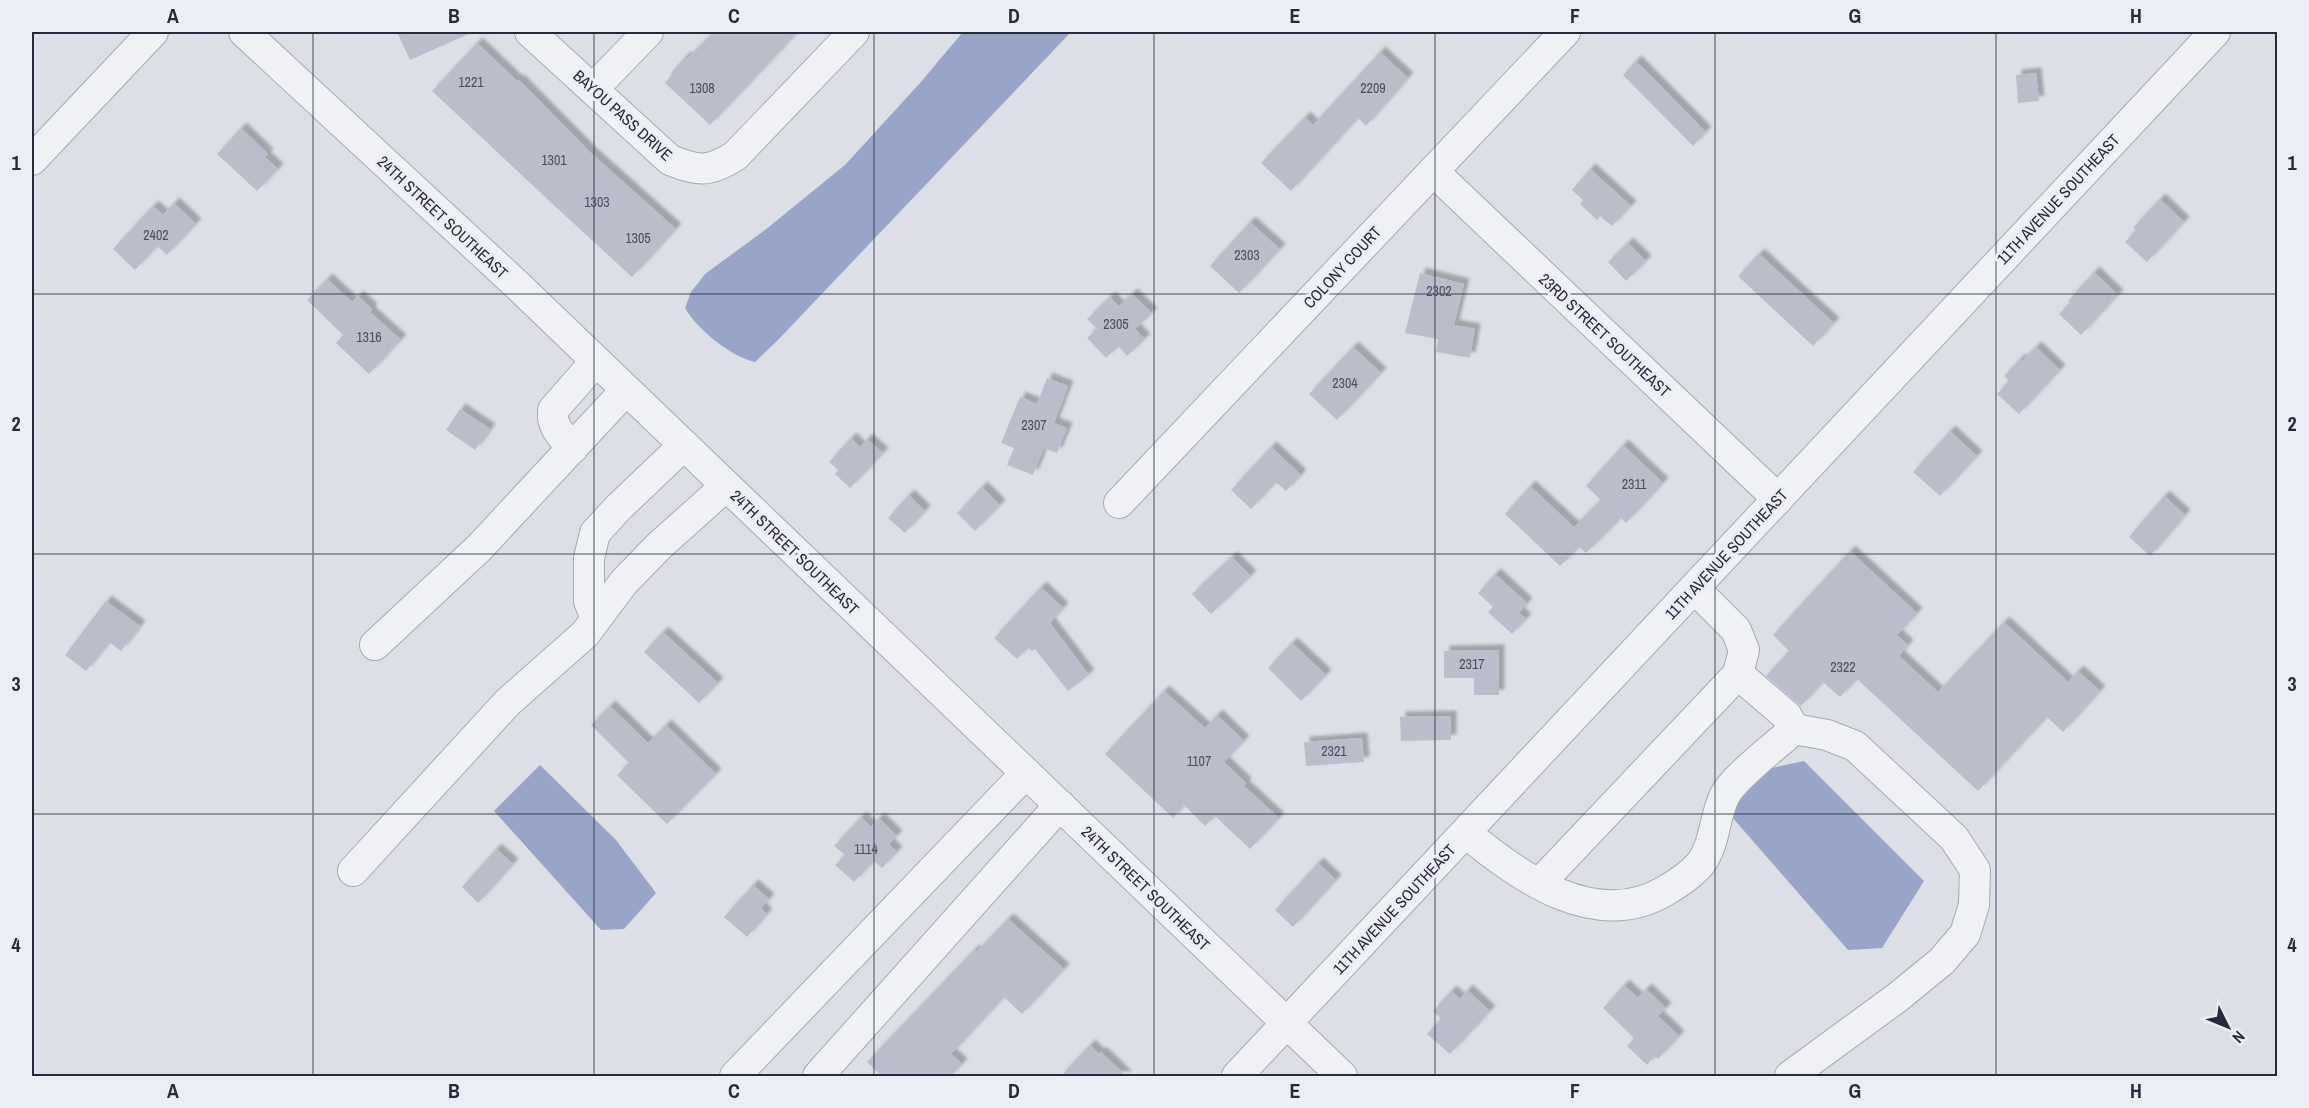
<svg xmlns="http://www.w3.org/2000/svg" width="2309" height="1108" font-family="'Archivo Narrow',sans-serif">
  <defs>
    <filter id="shadow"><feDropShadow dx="5.5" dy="-5.5" stdDeviation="1.5" flood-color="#0004"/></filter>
  </defs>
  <rect width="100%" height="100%" fill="#dddfe7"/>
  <g fill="#98a5c8">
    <path d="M963,32H1071L778,340L755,362C730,356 698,330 685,308L691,292L705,274L765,230L845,165L920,83Z"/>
    <path d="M1804,761L1924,881L1882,948L1848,950L1731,816L1748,773Z"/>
    <path d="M540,765L616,840L656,893L624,929L601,930L494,811Z"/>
  </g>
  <g fill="#babdca" filter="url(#shadow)">
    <path d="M397,32H473L410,60Z"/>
    <path d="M714,32H798L710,125L665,83L672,74L671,73L685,57L687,59Z"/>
    <path d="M477,43L518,82L519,80L591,153L676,229L632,277L559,210L432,91Z"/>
    <path d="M1380,52L1408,78L1366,126L1358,118L1291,191L1261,163L1305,117L1313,125Z"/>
    <path d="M1636,61L1706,132L1693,146L1623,75Z"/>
    <path d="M2036,73L2039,101L2018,103L2016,75Z"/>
    <path d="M241,128L268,154L265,157L278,169L257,191L217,154Z"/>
    <path d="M1590,169L1631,206L1612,226L1600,216L1597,220L1580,204L1583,200L1572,190Z"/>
    <path d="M2160,199L2184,222L2147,262L2125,242L2136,230L2133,228Z"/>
    <path d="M174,203L196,224L167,255L157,246L135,270L113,249L153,206L163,215Z"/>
    <path d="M1250,222L1280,249L1239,293L1210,266Z"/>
    <path d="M1628,243L1646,261L1626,281L1608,262Z"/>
    <path d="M1759,254L1834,323L1813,346L1738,276Z"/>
    <path d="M2094,272L2118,295L2081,335L2059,314L2070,303L2068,301Z"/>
    <path d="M1420,273L1464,284L1454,325L1475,329L1470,358L1436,352L1438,339L1405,333Z"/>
    <path d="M327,279L352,302L358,296L372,309L370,312L401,340L369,374L336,343L343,335L307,300Z"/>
    <path d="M1132,294L1152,313L1135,329L1145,339L1127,356L1118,346L1106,358L1087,338L1097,329L1087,319L1110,297L1119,306Z"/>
    <path d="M1353,347L1381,373L1337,420L1309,394Z"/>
    <path d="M2036,347L2060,370L2019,414L1997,394L2009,381L2004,376L2020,359L2022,361Z"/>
    <path d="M1047,378L1068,386L1054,423L1067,428L1057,453L1044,448L1033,475L1007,465L1014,448L1001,443L1020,397L1037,404Z"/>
    <path d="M460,409L490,429L475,450L446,430Z"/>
    <path d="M1950,431L1977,456L1940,496L1913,472Z"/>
    <path d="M851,438L860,447L867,439L883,453L850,488L835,474L838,470L829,462Z"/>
    <path d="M1623,445L1663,483L1626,523L1621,518L1586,553L1579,547L1560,566L1505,514L1530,486L1574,527L1601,500L1586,486Z"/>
    <path d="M1271,447L1301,475L1286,491L1276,482L1251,509L1231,490Z"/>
    <path d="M982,487L1000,505L975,531L957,513Z"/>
    <path d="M909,495L925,511L905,533L888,518Z"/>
    <path d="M2164,496L2185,515L2150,556L2129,537Z"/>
    <path d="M1850,551L1917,613L1897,635L1908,645L1899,656L1938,692L2004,622L2068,682L2078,671L2100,691L2063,732L2047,717L1978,791L1857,679L1840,697L1823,682L1801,706L1766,676L1789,651L1773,635Z"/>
    <path d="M1232,557L1251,576L1211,614L1192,594Z"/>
    <path d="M1495,574L1527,603L1519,613L1526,619L1512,634L1488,612L1493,607L1478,593Z"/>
    <path d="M1041,587L1063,608L1050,623L1089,675L1068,691L1035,649L1032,651L1028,647L1017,659L994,638Z"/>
    <path d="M106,601L140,626L121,651L109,642L86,671L65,655Z"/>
    <path d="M663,632L718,683L699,703L644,652Z"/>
    <path d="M1292,643L1326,675L1301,701L1268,668Z"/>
    <path d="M1499,650V695H1474V678H1444V651Z"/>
    <path d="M1164,691L1205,728L1217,715L1244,741L1224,762L1246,783L1244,786L1279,818L1250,849L1215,816L1205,826L1184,805L1173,818L1105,754Z"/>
    <path d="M610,706L648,743L666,725L716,774L667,824L617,775L629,763L591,725Z"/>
    <path d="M1451,716V740L1401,741L1400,717Z"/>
    <path d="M1362,738L1364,762L1306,766L1304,742Z"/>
    <path d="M861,817L871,827L879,818L897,836L889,844L897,852L882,868L874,861L854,882L835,865L845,855L834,846Z"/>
    <path d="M496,849L513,864L478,903L462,887Z"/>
    <path d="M1318,863L1336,880L1293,927L1275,910Z"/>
    <path d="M753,885L769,899L761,908L767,914L747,937L724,917Z"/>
    <path d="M1008,919L1064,969L1022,1014L1004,997L951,1054L962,1064L950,1077H883L867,1062L974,950L976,952Z"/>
    <path d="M1624,985L1638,998L1646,989L1666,1008L1658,1016L1679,1036L1658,1059L1654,1056L1647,1065L1627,1046L1634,1038L1603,1008Z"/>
    <path d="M1467,990L1490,1011L1450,1054L1427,1034L1441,1019L1433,1011L1451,991L1460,999Z"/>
    <path d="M1090,1045L1099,1054L1101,1052L1127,1077H1060Z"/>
  </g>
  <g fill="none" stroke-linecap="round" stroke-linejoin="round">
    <g stroke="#a6a9b4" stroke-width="32">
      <g id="minor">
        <path d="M244,32L515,283L1342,1076"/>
        <path d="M530,32L670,160C698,171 708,173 735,156L854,32"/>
        <path d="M593,89L648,32"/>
        <path d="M32,160L153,32"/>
        <path d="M1433,171L1778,499"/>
        <path d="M573,448C562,436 551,427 553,410L596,361"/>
        <path d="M1119,503L1565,32"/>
        <path d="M596,619L589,601V558L595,533L619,507L684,445"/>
        <path d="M375,645L479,548L626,390"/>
        <path d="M1466,833C1519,877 1596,932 1665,891C1678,883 1691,875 1701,863C1716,842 1714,816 1725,795C1735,776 1776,746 1794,729L1787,716L1738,674L1744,650L1736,630L1694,588"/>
        <path d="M353,871L508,702L585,634L624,582L659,546L726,486"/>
        <path d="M1539,884L1738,674"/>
        <path d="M735,1076L1026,773"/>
        <path d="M818,1076L1060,805"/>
        <path d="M1237,1076L2215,32"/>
        <path d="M1790,1076L1898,997L1942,961L1965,934L1974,905L1975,870L1954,838L1855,746L1827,735L1794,729"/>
      </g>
    </g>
    <use href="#minor" stroke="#f0f1f5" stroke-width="30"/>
  </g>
  <path fill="none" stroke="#272a3e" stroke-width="1.5" stroke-opacity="0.55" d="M313,32V1076M594,32V1076M874,32V1076M1154,32V1076M1435,32V1076M1715,32V1076M1996,32V1076M32,294H2278M32,554H2278M32,814H2278"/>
  <g text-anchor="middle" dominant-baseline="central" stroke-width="6" stroke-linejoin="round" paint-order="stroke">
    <g font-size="14" fill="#4c4f61">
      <text x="471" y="82">1221</text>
      <text x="702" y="88">1308</text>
      <text x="1373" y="88">2209</text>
      <text x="554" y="160">1301</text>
      <text x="597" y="202">1303</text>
      <text x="156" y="235">2402</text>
      <text x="638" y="238">1305</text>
      <text x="1247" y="255">2303</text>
      <text x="1439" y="291">2302</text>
      <text x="1116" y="324">2305</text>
      <text x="369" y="337">1316</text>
      <text x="1345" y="383">2304</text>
      <text x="1034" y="425">2307</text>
      <text x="1634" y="484">2311</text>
      <text x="1472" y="664">2317</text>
      <text x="1843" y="667">2322</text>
      <text x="1334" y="751">2321</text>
      <text x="1199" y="761">1107</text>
      <text x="866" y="849">1114</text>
    </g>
    <g font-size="16" fill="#272a3e" stroke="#eceef5">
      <text transform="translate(623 115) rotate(42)">BAYOU PASS DRIVE</text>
      <text transform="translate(2058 199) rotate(-47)">11TH AVENUE SOUTHEAST</text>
      <text transform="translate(443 217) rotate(43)">24TH STREET SOUTHEAST</text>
      <text transform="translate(1342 267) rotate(-47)">COLONY COURT</text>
      <text transform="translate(1605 335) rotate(43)">23RD STREET SOUTHEAST</text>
      <text transform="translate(795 552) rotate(44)">24TH STREET SOUTHEAST</text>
      <text transform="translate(1726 554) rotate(-47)">11TH AVENUE SOUTHEAST</text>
      <text transform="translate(1146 888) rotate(44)">24TH STREET SOUTHEAST</text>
      <text transform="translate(1394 909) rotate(-47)">11TH AVENUE SOUTHEAST</text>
    </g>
  </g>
  <rect width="2309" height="1108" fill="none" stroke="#eceef5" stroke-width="66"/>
  <g transform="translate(2228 1027) rotate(133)" stroke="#eceef5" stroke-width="4.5" paint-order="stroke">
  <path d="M0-4.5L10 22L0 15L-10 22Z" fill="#272a3e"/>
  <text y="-9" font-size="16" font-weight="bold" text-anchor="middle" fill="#272a3e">N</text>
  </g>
  <rect x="33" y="33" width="2243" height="1042" fill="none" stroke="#272a3e" stroke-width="2"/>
  <g font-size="20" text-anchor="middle" font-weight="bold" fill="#272a3e">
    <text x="173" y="23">A</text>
    <text x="454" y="23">B</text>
    <text x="734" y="23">C</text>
    <text x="1014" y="23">D</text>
    <text x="1295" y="23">E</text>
    <text x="1575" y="23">F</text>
    <text x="1855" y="23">G</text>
    <text x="2136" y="23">H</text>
    <text x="16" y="170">1</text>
    <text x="2292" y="170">1</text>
    <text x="16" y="431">2</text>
    <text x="2292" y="431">2</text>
    <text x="16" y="691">3</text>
    <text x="2292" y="691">3</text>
    <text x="16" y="952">4</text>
    <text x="2292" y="952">4</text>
    <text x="173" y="1098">A</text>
    <text x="454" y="1098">B</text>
    <text x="734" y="1098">C</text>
    <text x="1014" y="1098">D</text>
    <text x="1295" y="1098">E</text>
    <text x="1575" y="1098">F</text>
    <text x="1855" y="1098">G</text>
    <text x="2136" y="1098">H</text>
  </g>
</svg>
